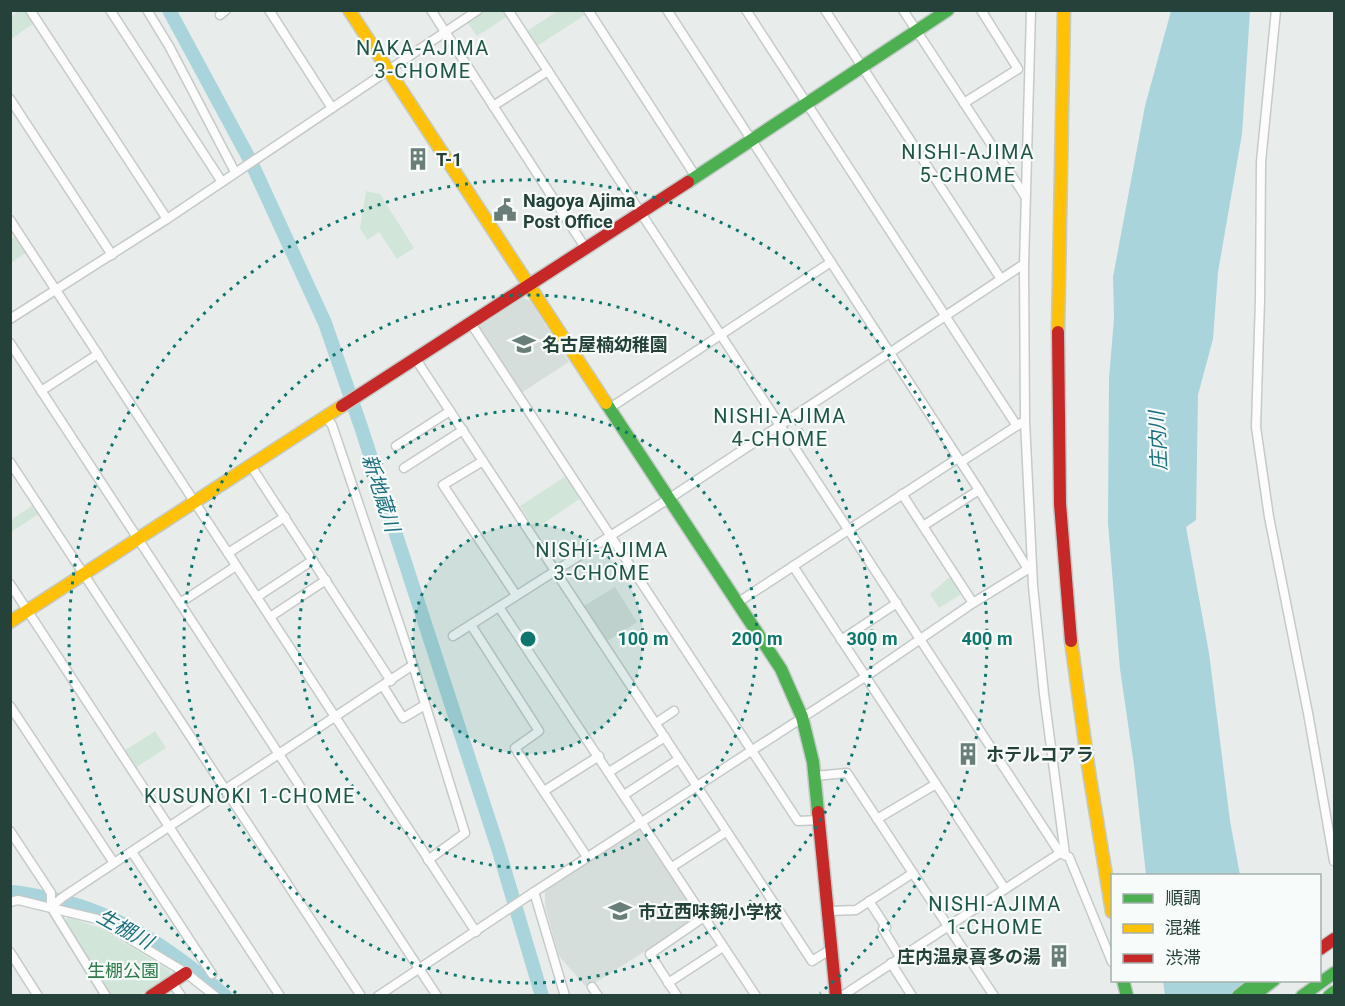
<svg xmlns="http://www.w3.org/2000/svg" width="1345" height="1006" font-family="Roboto,'Noto Sans JP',sans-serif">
  <rect width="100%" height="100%" fill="#e8edeb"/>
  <g fill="#d6dedb">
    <path d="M523,298L530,301L569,362L521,393L479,327Z"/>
    <path d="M615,587L637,622L606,642L584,606Z"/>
    <path d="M637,828L641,829L698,915L696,919L587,988L559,956L545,906V889Z"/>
  </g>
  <g fill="#d1e6d8">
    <path d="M559,10L582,11L585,15L537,46L527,31Z"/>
    <path d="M18,11H28L36,22L11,39L10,18Z"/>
    <path d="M485,11H505L508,16L477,36L467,22Z"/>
    <path d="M366,191L380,194L414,248L397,259L379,232L367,240L360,228Z"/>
    <path d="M16,235L27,252L11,263V239Z"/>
    <path d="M566,476L581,498L535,529L520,506Z"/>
    <path d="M33,505L39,514L11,532V520Z"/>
    <path d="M952,575L963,593L939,608L930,594Z"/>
    <path d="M155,731L166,748L135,768L124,751Z"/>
    <path d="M68,917L100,928L170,971L171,975L140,995H111L64,922Z"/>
  </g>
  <g fill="#a9d4db">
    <path d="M1171,11H1250L1242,134L1218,272L1213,339L1198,395L1196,520L1186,527L1209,653L1230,821L1240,875H1146L1134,765L1120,669L1108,523L1109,379L1114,318L1113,277L1145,106Z"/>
    <path d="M1163,981H1264L1269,995H1165Z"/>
  </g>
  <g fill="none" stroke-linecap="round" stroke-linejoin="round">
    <g stroke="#a9d4db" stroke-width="14">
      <path d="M169,10L251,162L325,323L361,427L498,848L542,996"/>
      <path d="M10,892C21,892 32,895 42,897C112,908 173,950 225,996"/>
    </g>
    <g stroke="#c5cac8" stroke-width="11">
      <g id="street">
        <path d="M30,10L167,219"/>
        <path d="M110,10L222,182"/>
        <path d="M147,10L169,46L235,172"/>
        <path d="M269,10L332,108"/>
        <path d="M431,10L586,249"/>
        <path d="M508,10L1060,853"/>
        <path d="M588,10L696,177"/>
        <path d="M746,10L1017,426"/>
        <path d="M825,10L1001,279"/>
        <path d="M903,10L1025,196"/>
        <path d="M1031,10L1024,266L1025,421L1033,586L1044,694L1065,854"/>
        <path d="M1276,10L1261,162L1260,300L1256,427L1269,517L1308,713L1334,861"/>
        <path d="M220,15L226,10"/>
        <path d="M10,99L112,255"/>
        <path d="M964,103L1018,69L981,10"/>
        <path d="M493,106L548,71"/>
        <path d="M10,220L476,932"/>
        <path d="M10,319L167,219L478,10"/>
        <path d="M470,322L798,821L820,820"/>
        <path d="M10,343L437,996"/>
        <path d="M415,358L812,961L833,948"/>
        <path d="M41,391L98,354"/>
        <path d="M610,408L831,262"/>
        <path d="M326,417L332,425L413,665L465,833L428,860"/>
        <path d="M396,446L450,411"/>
        <path d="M483,461L443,485L516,595"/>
        <path d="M10,462L361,996"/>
        <path d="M961,462L1021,423"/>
        <path d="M251,466L391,681"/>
        <path d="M404,468L463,430"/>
        <path d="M902,494L973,603"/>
        <path d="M923,526L979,490"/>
        <path d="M228,553L285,517"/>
        <path d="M793,566L1005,889"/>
        <path d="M10,584L280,996"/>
        <path d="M257,597L313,560"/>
        <path d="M180,603L236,566"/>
        <path d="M737,603L958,458"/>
        <path d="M499,607L756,996"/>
        <path d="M270,617L326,580"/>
        <path d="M471,625L539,731L515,748L587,857"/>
        <path d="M453,636L670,498L1024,264"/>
        <path d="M841,640L897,603"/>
        <path d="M383,686L403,718L425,705"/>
        <path d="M10,706L114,863"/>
        <path d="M656,723L674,711"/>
        <path d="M609,772L665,737"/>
        <path d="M814,776L847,773L994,996"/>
        <path d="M544,791L599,756"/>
        <path d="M624,795L679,759"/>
        <path d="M877,819L936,784"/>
        <path d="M10,831L51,893V907L106,996"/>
        <path d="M132,852L212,974"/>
        <path d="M672,867L726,832"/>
        <path d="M534,892L565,996"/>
        <path d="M869,901L886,927L883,929L900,957"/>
        <path d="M10,902L18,900L97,919L186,973L215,996"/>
        <path d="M51,907L63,897L413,665"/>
        <path d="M829,911L856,910L913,873"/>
        <path d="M10,952L38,996"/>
        <path d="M891,963L912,996"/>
        <path d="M172,982L181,996"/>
        <path d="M668,983L723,947"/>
        <path d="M592,987L598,996"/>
        <path d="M378,996L534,892L865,677L973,603L1028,569L979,490L667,10"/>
        <path d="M677,996L650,954L704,917"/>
        <path d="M842,996L1060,853L1069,857L1112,962"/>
      </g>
    </g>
    <g stroke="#c3cbc8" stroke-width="15">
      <g id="fast">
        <path d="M688,182L948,10"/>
        <path d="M606,403L781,669L802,717L813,762L818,812"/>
        <path d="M1123,980L1127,996"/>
        <path d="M1238,996L1258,980"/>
        <path d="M1253,996L1274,980"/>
        <path d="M1302,996L1334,973"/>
        <path d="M1329,996L1334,992"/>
      </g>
    </g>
    <g stroke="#c3cbc8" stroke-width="15">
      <g id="slow">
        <path d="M349,10L606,403"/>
        <path d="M1058,332L1064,10"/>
        <path d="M10,622L342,406"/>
        <path d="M1071,641L1089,772L1112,912"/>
      </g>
    </g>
    <g stroke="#c3cbc8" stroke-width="15">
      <g id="jam">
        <path d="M1058,332L1060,504L1071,641"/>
        <path d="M342,406L688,182"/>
        <path d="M818,812L836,996"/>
        <path d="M1320,949L1334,939"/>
        <path d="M151,996L186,973"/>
      </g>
    </g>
    <use href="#street" stroke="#fcfcfc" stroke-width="8"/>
    <use href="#fast" stroke="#4caf50" stroke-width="12"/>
    <use href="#slow" stroke="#ffc107" stroke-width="12"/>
    <use href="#jam" stroke="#c62828" stroke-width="12"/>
  </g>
  <circle cx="528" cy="639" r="115" fill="#0f766e" fill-opacity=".12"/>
  <g fill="none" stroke="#0f766e" stroke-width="3" stroke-dasharray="3 6">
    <circle cx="528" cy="639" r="115"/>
    <circle cx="528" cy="639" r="229"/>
    <circle cx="528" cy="639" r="344"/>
    <path d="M236 993A459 459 0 1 1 820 993"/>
  </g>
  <defs>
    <g id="building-bare" transform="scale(1.8)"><path d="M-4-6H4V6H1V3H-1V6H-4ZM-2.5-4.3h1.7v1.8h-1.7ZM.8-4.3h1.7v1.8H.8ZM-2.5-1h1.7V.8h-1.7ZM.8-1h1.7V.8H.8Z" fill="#697e78" stroke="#f7fbf9" stroke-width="2.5" paint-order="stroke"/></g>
    <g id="civic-bare" transform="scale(1.8)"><path d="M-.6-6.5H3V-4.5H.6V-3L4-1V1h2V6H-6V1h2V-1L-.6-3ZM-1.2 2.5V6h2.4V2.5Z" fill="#697e78" stroke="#f7fbf9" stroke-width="2.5" paint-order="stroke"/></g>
    <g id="school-bare" transform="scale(1.8)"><path d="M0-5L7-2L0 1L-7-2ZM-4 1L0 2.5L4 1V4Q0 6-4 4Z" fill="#697e78" stroke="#f7fbf9" stroke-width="2.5" paint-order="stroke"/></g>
  </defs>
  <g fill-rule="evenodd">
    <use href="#building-bare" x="418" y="159"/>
    <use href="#civic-bare" x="505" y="210"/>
    <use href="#school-bare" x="524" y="344"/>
    <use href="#building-bare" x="968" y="754"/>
    <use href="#school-bare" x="620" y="911"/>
    <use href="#building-bare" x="1059" y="956"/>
  </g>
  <g text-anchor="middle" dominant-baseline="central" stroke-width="4.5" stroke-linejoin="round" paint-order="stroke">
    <g font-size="18" font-weight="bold" fill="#24423a" stroke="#f7fbf9" text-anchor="start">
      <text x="436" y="159">T-1</text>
      <text x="523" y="200">Nagoya Ajima<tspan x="523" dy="21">Post Office</tspan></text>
      <text x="542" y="344">名古屋楠幼稚園</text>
      <text x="986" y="754">ホテルコアラ</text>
      <text x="638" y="911">市立西味鋺小学校</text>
      <text x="1041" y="956" text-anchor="end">庄内温泉喜多の湯</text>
    </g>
    <g font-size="18" fill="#2d7a4b" stroke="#f7fbf9">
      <text x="123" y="970">生棚公園</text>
    </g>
    <g font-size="20" letter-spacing="1.5" fill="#1f5548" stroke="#f7fbf9">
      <text x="423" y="48">NAKA-AJIMA<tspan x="423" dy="23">3-CHOME</tspan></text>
      <text x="968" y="152">NISHI-AJIMA<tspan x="968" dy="23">5-CHOME</tspan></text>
      <text x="780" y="416">NISHI-AJIMA<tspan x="780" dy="23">4-CHOME</tspan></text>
      <text x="602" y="550">NISHI-AJIMA<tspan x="602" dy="23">3-CHOME</tspan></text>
      <text x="250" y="796">KUSUNOKI 1-CHOME</text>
      <text x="995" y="904">NISHI-AJIMA<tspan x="995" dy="23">1-CHOME</tspan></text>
    </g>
    <g font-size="20" font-style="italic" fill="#1c6f80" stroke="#f7fbf9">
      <text transform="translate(1158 441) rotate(-93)">庄内川</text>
      <text transform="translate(381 493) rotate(72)">新地蔵川</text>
      <text transform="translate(125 929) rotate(29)">生棚川</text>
    </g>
  </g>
  <circle cx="528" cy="639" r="9" fill="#0f766e" stroke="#f7fbf9" stroke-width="3"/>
  <g font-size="18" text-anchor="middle" font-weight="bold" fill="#0f766e" stroke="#f7fbf9" stroke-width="4.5" stroke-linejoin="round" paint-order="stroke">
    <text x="643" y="645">100 m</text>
    <text x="757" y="645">200 m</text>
    <text x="872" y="645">300 m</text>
    <text x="987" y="645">400 m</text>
  </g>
  <rect width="1345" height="1006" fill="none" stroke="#24423a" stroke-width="24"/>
  <rect x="1111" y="874" width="210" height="108" fill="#f7fbf9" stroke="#a3b1ad" stroke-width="1.5"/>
  <rect x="1123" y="894" width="30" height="9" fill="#4caf50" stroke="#a3b1ad" stroke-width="1.5"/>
  <text x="1165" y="904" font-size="18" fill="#24423a">順調</text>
  <rect x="1123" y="924" width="30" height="9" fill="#ffc107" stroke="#a3b1ad" stroke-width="1.5"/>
  <text x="1165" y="934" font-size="18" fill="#24423a">混雑</text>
  <rect x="1123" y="954" width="30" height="9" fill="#c62828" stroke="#a3b1ad" stroke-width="1.5"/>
  <text x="1165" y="964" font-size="18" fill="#24423a">渋滞</text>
</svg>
